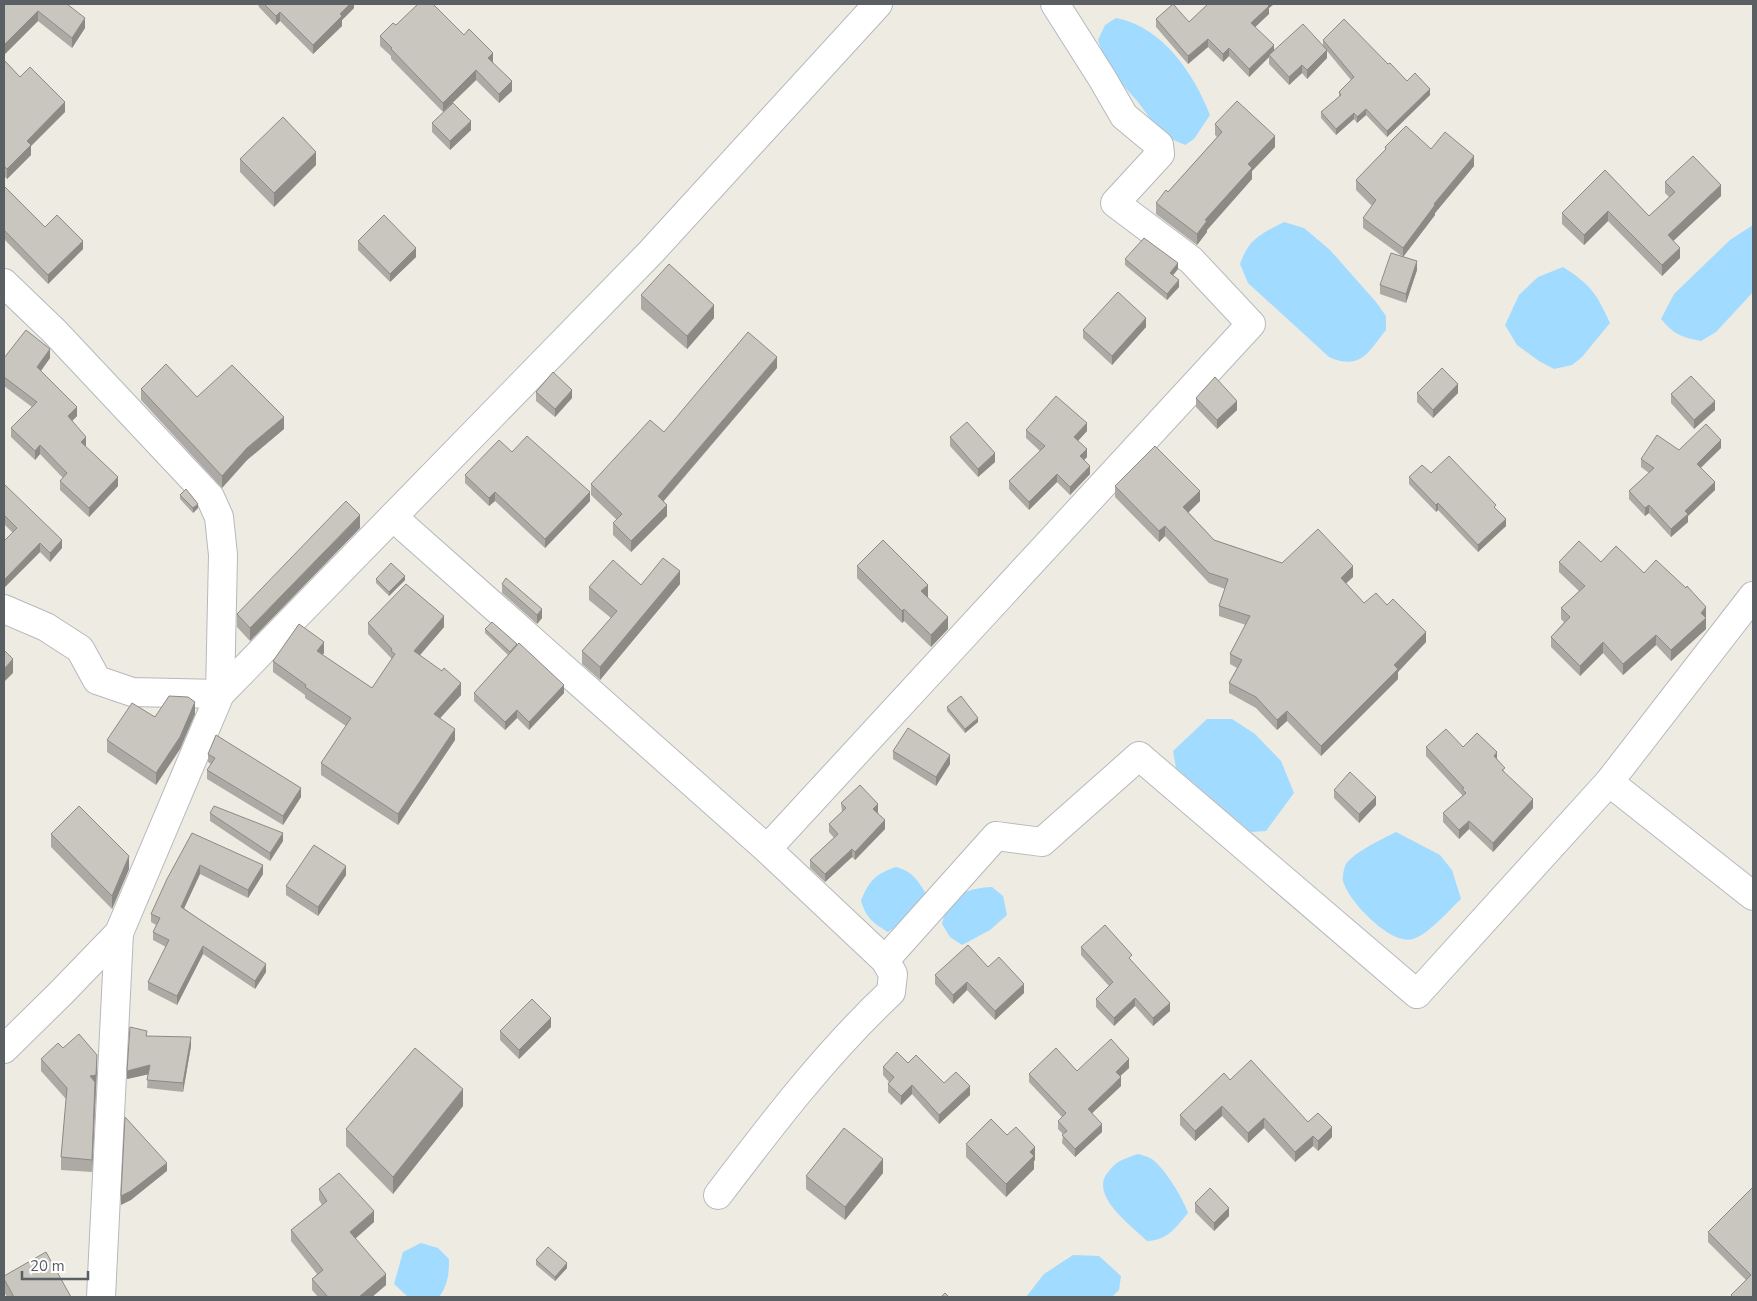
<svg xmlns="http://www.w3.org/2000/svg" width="1757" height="1301" font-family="'Nunito Sans',sans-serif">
  <rect width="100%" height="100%" fill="#eeebe2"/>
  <g fill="#a1dbff">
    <path d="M1116,18C1163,27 1194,74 1210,115L1194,139L1185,145L1167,137L1152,121L1138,102L1114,75L1103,55L1098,40L1105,25Z"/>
    <path d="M1284,222L1304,228L1330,250L1376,302L1386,316V330C1368,352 1361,371 1329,357L1248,283L1240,264C1249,238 1261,234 1284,222Z"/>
    <path d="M1753,225V292L1716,332L1701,341C1681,337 1675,335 1661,319L1674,294L1730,240Z"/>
    <path d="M1563,267C1591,285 1596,293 1610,323L1582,357L1572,365L1554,369L1539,361L1517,345L1505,325L1519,295L1538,277Z"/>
    <path d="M1207,719H1232L1255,734L1281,761L1294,793L1266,831L1251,832L1176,768L1173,751Z"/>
    <path d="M1396,832L1440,855L1452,870L1461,899C1449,910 1429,934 1413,939C1391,946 1348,901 1343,881C1342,878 1344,869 1345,866C1350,854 1384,838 1396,832Z"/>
    <path d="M896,867C914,872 918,881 928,897L902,922L888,932C872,922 867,919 861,901C869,881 875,874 896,867Z"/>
    <path d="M992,887L1003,896L1007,915L990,930L962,945L950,937L942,924C948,896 966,888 992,887Z"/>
    <path d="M1138,1154C1142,1155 1146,1156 1150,1158C1163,1165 1183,1198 1188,1213C1176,1227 1167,1241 1147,1241C1132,1226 1087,1194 1109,1171C1112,1167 1116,1163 1120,1161C1126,1158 1132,1156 1138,1154Z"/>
    <path d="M421,1243L438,1248L449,1259C449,1273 448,1285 439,1297H408L394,1284L403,1252Z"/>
    <path d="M1073,1255L1099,1256L1121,1276L1119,1290L1112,1297H1026L1044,1274Z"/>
  </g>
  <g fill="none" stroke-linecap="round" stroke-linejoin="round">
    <g stroke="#b5b9bd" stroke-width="30">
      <g id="minor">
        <path d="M4,283L55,332L210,497L219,517L223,555L220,694L132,692L97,680L80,649L46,627L4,609"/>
        <path d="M393,517L767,849L885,960L893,974L891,992C826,1053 772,1124 718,1195"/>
        <path d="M1609,782L1753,896"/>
        <path d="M767,849L1251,324L1191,260L1115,203L1160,154L1159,145L1124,116L1102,78L1055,4"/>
        <path d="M885,960L996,836L1042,842L1139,756L1417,994L1609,782L1753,596"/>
        <path d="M4,1049L61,993L119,933L220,694L652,251L878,4"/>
        <path d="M101,1297L119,933"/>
      </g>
    </g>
    <use href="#minor" stroke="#fff" stroke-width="28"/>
  </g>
  <g fill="#ada9a4">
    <path d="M4,4H67L85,28L72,48L38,21L4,55Z"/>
    <path d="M258,4H354V8L342,20V26L313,54L280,21L276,25L259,7Z"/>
    <path d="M1208,4H1274L1269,8V14L1255,27L1274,51L1323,45V40L1388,64L1407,81L1430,95L1387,137L1366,115L1357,123L1354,119L1336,135L1321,118V112L1339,97V92L1351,80L1327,51V58L1307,79L1302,73L1289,85L1269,64V57L1249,77L1229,56L1223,62L1208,47L1188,64L1156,27V19L1189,22Z"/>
    <path d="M396,25L464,35L493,62L512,91L499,103L476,80L443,112L391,59V56L380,46V36Z"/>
    <path d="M4,60L20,77L65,112L31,146V155L7,179L4,176Z"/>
    <path d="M432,123L471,130L450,150L432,132Z"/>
    <path d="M1215,124L1275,147L1252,171V179L1207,230V232L1197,245L1156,214V203L1168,192L1217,137L1215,135Z"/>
    <path d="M1385,147L1431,149L1474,166L1435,213V215L1403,257L1417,270L1406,303L1380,294V285L1402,256L1363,228V218L1372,206L1356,190V180L1385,150Z"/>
    <path d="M240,159L316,165L274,207L240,172Z"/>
    <path d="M1605,170L1649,216L1669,197L1665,193V182L1721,196L1673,241L1680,258L1662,276L1608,221L1584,245L1562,224V213Z"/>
    <path d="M4,187L45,227L83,249L48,284L4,239Z"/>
    <path d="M358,241L416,257L390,282L358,250Z"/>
    <path d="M1125,259L1178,269L1173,275L1179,287L1167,300L1125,265Z"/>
    <path d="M641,295L714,318L687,349L641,309Z"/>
    <path d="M1146,327L1112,365L1083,338V330Z"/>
    <path d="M4,358H50L41,371L77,416L72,421L85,447L118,486L89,517L60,490V481L63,478L40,454L35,460L11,437V428L32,407L4,386Z"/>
    <path d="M777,368L664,501L667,516L631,552L613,535V523L617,520L591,495V484L664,432Z"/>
    <path d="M141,389L197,397L284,429L247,460L222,488L141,400Z"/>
    <path d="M536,392L572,398L555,417L536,401Z"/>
    <path d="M1417,393H1458L1433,418L1417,402Z"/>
    <path d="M1671,394L1715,410L1694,429L1671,403Z"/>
    <path d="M1196,398L1237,410L1217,429L1196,407Z"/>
    <path d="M1026,430L1087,431L1078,441L1087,457L1084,460L1090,474L1070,495L1057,482L1029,510L1009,489V481L1040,451L1026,438Z"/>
    <path d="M950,437L995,462L978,477L950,446Z"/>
    <path d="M1721,448L1701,468L1715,490L1688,516V522L1671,537L1649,513L1645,516L1629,499V491L1649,473L1641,467V459L1679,450Z"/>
    <path d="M512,452L590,501L545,548L495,501L489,506L465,483V475Z"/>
    <path d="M1431,473L1506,526L1478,552L1438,510L1436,512L1409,484V477Z"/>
    <path d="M4,484L62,548L50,562L40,552L4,588V541L13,533L4,524Z"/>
    <path d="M1115,486L1200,501L1188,512L1214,540L1282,563L1353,577L1346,583L1364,603L1387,605L1426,642L1398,672V679L1321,756L1287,721L1277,730L1256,708L1229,693V683L1237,668L1230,664V654L1246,625L1219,616V606L1225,589L1209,583L1165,536L1159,542L1115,497Z"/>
    <path d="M180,495L198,508L193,513L180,499Z"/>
    <path d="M360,528L250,641L237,627V614Z"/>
    <path d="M1559,562H1601L1644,573L1706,607V629L1671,661L1656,645L1623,675L1603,653L1580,676L1551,647V637L1564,622L1561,619V608L1579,591L1559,572Z"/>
    <path d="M857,566L928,597H927L948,629L931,647L904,621L902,623L857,578Z"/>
    <path d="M376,579L405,580L389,596L376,583Z"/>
    <path d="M502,584L542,618L537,624L502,593Z"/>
    <path d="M680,584L600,680L582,664V651L611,618L589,600V587Z"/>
    <path d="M368,623L444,627L420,655L461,695L440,718L455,740L398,825L321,775V763L346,726L305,698V695L273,672V661L324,653L322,655L372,688L391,660V658L368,634Z"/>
    <path d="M485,629L517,646L564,693L529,730L517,718L505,730L474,701V693L508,655L485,633Z"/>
    <path d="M947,707L978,722L965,733L947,711Z"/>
    <path d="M195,714L180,749L156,785L107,752V740L155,717Z"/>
    <path d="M1426,747H1463L1497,759L1505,773L1533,808L1493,852L1469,829L1459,839L1443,822V813L1462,796V795L1426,756Z"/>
    <path d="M893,751L950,764L936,786L893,759Z"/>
    <path d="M208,754L301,797L283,825L207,779V770L211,764L208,762Z"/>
    <path d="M1334,790L1376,805L1359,823L1334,798Z"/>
    <path d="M841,803L878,812L885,829L855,860L852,857L825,882L810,868V860L834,838L829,832V824L842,812Z"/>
    <path d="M210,813L283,841L270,861L210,821Z"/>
    <path d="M192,833L263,874L248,898L200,874L184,908L266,972L255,989L203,954L177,1005L148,990V982L166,947L153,940V932L156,925L151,922V914Z"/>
    <path d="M51,834L129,869L112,909L51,847Z"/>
    <path d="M346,875L318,916L286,895V886Z"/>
    <path d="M1081,947L1132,962L1170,1011L1153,1026L1135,1006L1114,1026L1096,1007V999L1109,986L1081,955Z"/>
    <path d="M988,967L1024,993L995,1020L967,990L953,1004L935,984V975Z"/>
    <path d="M551,1027L519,1059L500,1040V1031Z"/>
    <path d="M147,1036L191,1046L183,1092L147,1088L148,1074L127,1079Z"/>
    <path d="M63,1048L97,1067L92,1172L61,1170V1157L66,1099L41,1071V1059Z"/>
    <path d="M908,1063L944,1083L970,1095L939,1124L912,1094L901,1105L888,1092V1084L889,1082L883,1075V1067Z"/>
    <path d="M1129,1068L1120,1076L1121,1086L1092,1113L1102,1132L1075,1157L1062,1143L1063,1134L1058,1129V1121L1062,1117L1029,1082V1074Z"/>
    <path d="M1230,1080L1308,1122L1332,1137L1318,1151L1313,1146L1295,1162L1264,1128L1248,1143L1222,1116L1195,1141L1180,1125V1115Z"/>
    <path d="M463,1106L393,1194L346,1146V1129Z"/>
    <path d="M966,1144L1035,1160L1034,1161V1169L1006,1197L966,1157Z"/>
    <path d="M883,1173L845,1220L806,1189V1176Z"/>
    <path d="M1753,1187V1297H1731V1295L1746,1280L1708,1242V1232Z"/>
    <path d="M319,1189L374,1222L355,1239L386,1285L372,1297H318L312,1290V1279L317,1274L291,1241V1230L322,1205L319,1200Z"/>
    <path d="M1195,1203L1229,1216L1214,1231L1195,1212Z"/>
    <path d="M536,1260L567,1268L555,1281L536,1265Z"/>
    <path d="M4,1276L71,1297H7L4,1292Z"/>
  </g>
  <g fill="#8d8a86">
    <path d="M350,4H354V8L342,20V26L313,54V45L340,14Z"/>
    <path d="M1266,4H1274L1269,8V14L1251,31V23Z"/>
    <path d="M38,11V21L4,55V45Z"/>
    <path d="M280,12V21L276,25V16Z"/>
    <path d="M85,18V28L72,48V38Z"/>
    <path d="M1208,39V47L1188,64V56Z"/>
    <path d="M1274,45V53L1269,55V57L1249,77V69Z"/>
    <path d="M1229,48V56L1223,62V54Z"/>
    <path d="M1327,50V58L1307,79V70Z"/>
    <path d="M493,53V63L488,58Z"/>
    <path d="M1302,65V73L1289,85V77Z"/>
    <path d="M476,70V80L443,112V103Z"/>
    <path d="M512,81V91L499,103V94Z"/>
    <path d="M1430,89V95L1387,137V131Z"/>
    <path d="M65,102V112L31,146V155L7,179V169L27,141Z"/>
    <path d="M1366,109V115L1357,123V117Z"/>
    <path d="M1354,113V119L1336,135V129Z"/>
    <path d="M471,121V130L450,150V141Z"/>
    <path d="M1275,136V147L1252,171V179L1207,230V232L1197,245V234L1205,220L1248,164Z"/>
    <path d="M316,152V165L274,207V193Z"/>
    <path d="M1474,156V166L1435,213V215L1403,257V248L1434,204Z"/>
    <path d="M1721,185V196L1668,246V235Z"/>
    <path d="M1608,211V221L1584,245V235Z"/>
    <path d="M83,241V249L48,284V275Z"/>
    <path d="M416,248V257L390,282V274Z"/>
    <path d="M1680,248V258L1662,276V265Z"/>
    <path d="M1417,261V270L1406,303V294Z"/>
    <path d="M1178,263V269L1170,279V273Z"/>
    <path d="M1179,280V287L1167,300V294Z"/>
    <path d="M714,305V318L687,349V336Z"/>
    <path d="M1146,318V327L1112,365V356Z"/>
    <path d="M50,349V358L37,376V367Z"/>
    <path d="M777,357V368L658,507V496Z"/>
    <path d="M1458,384V393L1433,418V410Z"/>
    <path d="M572,390V398L555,417V409Z"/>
    <path d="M1237,401V410L1217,429V420Z"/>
    <path d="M1715,401V410L1694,429V420Z"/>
    <path d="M77,407V416L68,425V416Z"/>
    <path d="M284,417V429L247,460L222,488V476L247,448Z"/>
    <path d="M1087,423V431L1074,445V437Z"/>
    <path d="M86,437V446L81,451V442Z"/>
    <path d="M1721,440V448L1697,471V464Z"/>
    <path d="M40,445V454L35,460V451Z"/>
    <path d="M1087,449V457L1080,464V456Z"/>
    <path d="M995,453V462L978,477V469Z"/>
    <path d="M1090,466V474L1070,495V487Z"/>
    <path d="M1057,474V482L1029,510V502Z"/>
    <path d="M118,477V486L89,517V508Z"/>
    <path d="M1715,482V490L1688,516V522L1671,537V529L1685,511Z"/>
    <path d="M1200,491V501L1183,518V507Z"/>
    <path d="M495,492V501L489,506V498Z"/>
    <path d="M590,492V501L545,548V539Z"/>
    <path d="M1438,503V510L1436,512V505Z"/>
    <path d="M198,504V508L193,513V508Z"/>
    <path d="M667,505V516L631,552V541Z"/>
    <path d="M1649,505V513L1645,516V508Z"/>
    <path d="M360,515V528L250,641V628Z"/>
    <path d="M1506,519V526L1478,552V545Z"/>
    <path d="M1165,526V536L1159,542V531Z"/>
    <path d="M62,540V548L50,562V553Z"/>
    <path d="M40,543V552L4,588V580Z"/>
    <path d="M1353,566V577L1341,588V578Z"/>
    <path d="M680,571V584L600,680V667Z"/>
    <path d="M405,576V580L389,596V592Z"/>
    <path d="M928,585V597L921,604V591Z"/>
    <path d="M1706,607V629L1671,661V650L1701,613Z"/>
    <path d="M542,609V618L537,624V615Z"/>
    <path d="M904,609V621L902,623V611Z"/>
    <path d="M444,616V627L414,662V651Z"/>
    <path d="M948,617V629L931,647V635Z"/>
    <path d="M1426,632V642L1398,672V679L1321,756V746L1394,665Z"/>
    <path d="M1656,635V645L1623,675V664Z"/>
    <path d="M324,642V653L317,663V651Z"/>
    <path d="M1603,642V653L1580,676V666Z"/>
    <path d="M13,659V673L4,682V669Z"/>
    <path d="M461,683V695L434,725V714Z"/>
    <path d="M564,685V693L529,730V722Z"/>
    <path d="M195,702V714L180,749L156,785V773Z"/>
    <path d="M517,710V718L505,730V722Z"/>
    <path d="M1287,711V721L1277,730V720Z"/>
    <path d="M978,718V722L965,733V729Z"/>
    <path d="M455,729V740L398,825V814Z"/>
    <path d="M1497,752V761L1494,756Z"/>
    <path d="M950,755V764L936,786V777Z"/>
    <path d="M301,788V797L283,825V816Z"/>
    <path d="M1376,797V805L1359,823V814Z"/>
    <path d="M1533,799V808L1493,852V843Z"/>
    <path d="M878,804V812L873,817V809Z"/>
    <path d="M885,820V829L855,860V852Z"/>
    <path d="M1469,821V829L1459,839V830Z"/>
    <path d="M283,833V841L270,861V853Z"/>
    <path d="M852,849V857L825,882V874Z"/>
    <path d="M129,856V869L112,909V896Z"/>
    <path d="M200,865V874L181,915V907Z"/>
    <path d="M263,865V874L248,898V890Z"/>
    <path d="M346,866V875L318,916V907Z"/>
    <path d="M203,946V954L177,1005V996Z"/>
    <path d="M266,964V972L255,989V981Z"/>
    <path d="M967,982V990L953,1004V995Z"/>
    <path d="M1024,984V993L995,1020V1011Z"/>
    <path d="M1135,998V1006L1114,1026V1018Z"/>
    <path d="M1170,1003V1011L1153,1026V1018Z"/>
    <path d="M551,1018V1027L519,1059V1050Z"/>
    <path d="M191,1037V1046L183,1092V1083Z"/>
    <path d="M97,1055V1067L92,1172L90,1076Z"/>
    <path d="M1129,1059V1068L1116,1080V1072Z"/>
    <path d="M150,1065V1074L127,1079V1071Z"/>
    <path d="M1121,1077V1086L1088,1117V1109Z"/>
    <path d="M912,1085V1094L901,1105V1096Z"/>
    <path d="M970,1086V1095L939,1124V1115Z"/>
    <path d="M463,1089V1106L393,1194V1177Z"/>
    <path d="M1222,1106V1116L1195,1141V1131Z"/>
    <path d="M1264,1118V1128L1248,1143V1133Z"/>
    <path d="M1102,1124V1132L1075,1157V1149Z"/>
    <path d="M1332,1127V1137L1318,1151V1141Z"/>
    <path d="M1313,1136V1146L1295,1162V1152Z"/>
    <path d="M1035,1147V1160L1034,1161V1169L1006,1197V1184L1030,1152Z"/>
    <path d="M883,1159V1173L845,1220V1207Z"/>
    <path d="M167,1163V1171L131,1200L121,1205V1196Z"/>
    <path d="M1229,1208V1216L1214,1231V1223Z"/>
    <path d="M374,1211V1222L350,1243V1232Z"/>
    <path d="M567,1263V1268L555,1281V1277Z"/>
    <path d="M386,1274V1285L372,1297H359Z"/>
  </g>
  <g fill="#c9c5bf" stroke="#8d8a86">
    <path d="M4,4H67L85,18L72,38L38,11L4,45Z"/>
    <path d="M264,4H350L340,14L342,16L313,45L280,12L276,16Z"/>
    <path d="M418,4H433L464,35L469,29L493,53L488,58L512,81L499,94L476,70L443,103L391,49L392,48L380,36L393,23L396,25Z"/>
    <path d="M1173,4L1189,22L1208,4H1267L1269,6L1251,23L1274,45L1249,69L1229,48L1223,54L1208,39L1188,56L1156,19Z"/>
    <path d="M1344,19L1388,64L1390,63L1407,81L1415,73L1430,89L1387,131L1366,109L1357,117L1354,113L1336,129L1321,112L1341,95L1339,92L1354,77L1323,40Z"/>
    <path d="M1303,24L1327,50L1307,70L1302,65L1289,77L1269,55Z"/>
    <path d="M4,60L20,77L30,67L65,102L27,141L31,145L7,169L4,166Z"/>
    <path d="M1237,101L1275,136L1248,164L1252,168L1205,220L1207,221L1197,234L1156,203L1166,190L1168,192L1222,132L1215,124Z"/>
    <path d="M453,103L471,121L450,141L432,123Z"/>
    <path d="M283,117L316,152L274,193L240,159Z"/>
    <path d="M1406,126L1431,149L1445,132L1474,156L1434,204L1435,205L1403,248L1363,218L1376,200L1356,180L1386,149L1385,147Z"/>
    <path d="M1693,156L1721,185L1668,235L1680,248L1662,265L1608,211L1584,235L1562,213L1605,170L1649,216L1675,192L1665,182Z"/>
    <path d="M4,186L45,227L57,215L83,241L48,275L4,230Z"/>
    <path d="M384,215L416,248L390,274L358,241Z"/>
    <path d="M1144,238L1178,263L1170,273L1179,280L1167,294L1125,259Z"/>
    <path d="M1391,253L1417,261L1406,294L1380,285Z"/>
    <path d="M669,264L714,305L687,336L641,295Z"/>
    <path d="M1118,292L1146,318L1112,356L1083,330Z"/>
    <path d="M26,330L50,349L37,367L77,407L68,416L86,437L81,442L118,477L89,508L60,481L67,473L40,445L35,451L11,428L37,402L4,377V358Z"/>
    <path d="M748,332L777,357L658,496L667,505L631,541L613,523L622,514L591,484L650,420L664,432Z"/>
    <path d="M166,364L197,397L232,365L284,417L247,448L222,476L141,389Z"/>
    <path d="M1442,368L1458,384L1433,410L1417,393Z"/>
    <path d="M553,372L572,390L555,409L536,392Z"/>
    <path d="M1691,376L1715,401L1694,420L1671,394Z"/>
    <path d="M1215,377L1237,401L1217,420L1196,398Z"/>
    <path d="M1056,396L1087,423L1074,437L1087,449L1080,456L1090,466L1070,487L1057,474L1029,502L1009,481L1045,446L1026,430Z"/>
    <path d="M967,422L995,453L978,469L950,437Z"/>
    <path d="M1706,424L1721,440L1697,464L1715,482L1685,511L1688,514L1671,529L1649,505L1645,508L1629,491L1654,468L1641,459L1657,435L1679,450Z"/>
    <path d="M527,436L590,492L545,539L495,492L489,498L465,475L499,440L512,452Z"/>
    <path d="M1155,446L1200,491L1183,507L1214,540L1282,563L1318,529L1353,566L1341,578L1364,603L1376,593L1387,605L1393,599L1426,632L1394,665L1398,669L1321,746L1287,711L1277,720L1256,697L1229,683L1242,660L1230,654L1250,616L1219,606L1228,579L1209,573L1165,526L1159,531L1115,486Z"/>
    <path d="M1449,456L1496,505L1494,507L1506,519L1478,545L1438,503L1436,505L1409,477L1422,465L1431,473Z"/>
    <path d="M4,484L62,540L50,553L40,543L4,580V541L17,528L4,515Z"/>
    <path d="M186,489L198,504L193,508L180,495Z"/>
    <path d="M346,501L360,515L250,628L237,614Z"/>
    <path d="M883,540L928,585L921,591L948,617L931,635L904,609L902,611L857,566Z"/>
    <path d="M1579,541L1601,562L1616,546L1644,573L1656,560L1686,588L1687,586L1706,607L1701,613L1706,618L1671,650L1656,635L1623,664L1603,642L1580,666L1551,637L1570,617L1561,608L1585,586L1559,562Z"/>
    <path d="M663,558L680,571L600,667L582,651L617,611L589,587L613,560L641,585Z"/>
    <path d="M391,563L405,576L389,592L376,579Z"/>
    <path d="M506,578L542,609L537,615L502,584Z"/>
    <path d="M406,584L444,616L414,651L442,671L444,668L461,683L434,714L455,729L398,814L321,763L351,718L305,687L306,685L273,661L299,624L324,642L317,651L372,688L395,654L391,651L392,649L368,623Z"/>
    <path d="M492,622L517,644L510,652L485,629Z"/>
    <path d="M519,643L564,685L529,722L517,710L505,722L474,693Z"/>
    <path d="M4,650L13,659L4,669Z"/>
    <path d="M169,696L188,697L195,702L180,737L156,773L107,740L132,703L155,717Z"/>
    <path d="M961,696L978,718L965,729L947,707Z"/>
    <path d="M908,728L950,755L936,777L893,751Z"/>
    <path d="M1446,729L1463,747L1477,733L1497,752L1494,756L1505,768L1502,770L1533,799L1493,843L1469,821L1459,830L1443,813L1466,793L1462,789L1464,788L1426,747Z"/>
    <path d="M216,735L301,788L283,816L207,770L215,758L208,754Z"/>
    <path d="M1350,772L1376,797L1359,814L1334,790Z"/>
    <path d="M860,785L878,804L873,809L885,820L855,852L852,849L825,874L810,860L838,834L829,824L846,808L841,803Z"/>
    <path d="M79,806L129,856L112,896L51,834Z"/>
    <path d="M214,806L283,833L270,853L210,813Z"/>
    <path d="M192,833L263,865L248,890L200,865L181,907L266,964L255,981L203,946L177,996L148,982L169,940L153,932L160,918L151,914L167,879Z"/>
    <path d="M314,845L346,866L318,907L286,886Z"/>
    <path d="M1105,925L1132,955L1129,958L1170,1003L1153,1018L1135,998L1114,1018L1096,999L1113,982L1081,947Z"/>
    <path d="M968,945L988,967L999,957L1024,984L995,1011L967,982L953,995L935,975Z"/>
    <path d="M532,999L551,1018L519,1050L500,1031Z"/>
    <path d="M130,1027L147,1031L146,1036L191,1037L183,1083L147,1080L150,1065L127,1071Z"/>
    <path d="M79,1034L97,1055L96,1075L90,1076L95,1082L92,1160L61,1157L67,1088L41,1059L58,1043L63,1048Z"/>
    <path d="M1111,1039L1129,1059L1116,1072L1121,1077L1088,1109L1102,1124L1075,1149L1062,1135L1067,1131L1058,1121L1066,1113L1029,1074L1056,1048L1077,1071Z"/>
    <path d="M415,1048L463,1089L393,1177L346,1129Z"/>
    <path d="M897,1052L908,1063L916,1055L944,1083L956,1072L970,1086L939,1115L912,1085L901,1096L888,1084L894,1077L883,1067Z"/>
    <path d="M1251,1060L1308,1122L1318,1113L1332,1127L1318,1141L1313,1136L1295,1152L1264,1118L1248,1133L1222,1106L1195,1131L1180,1115L1224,1073L1230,1080Z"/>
    <path d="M125,1117L167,1163L131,1191L121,1196Z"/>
    <path d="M991,1119L1007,1135L1016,1127L1035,1147L1030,1152L1034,1156L1006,1184L966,1144Z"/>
    <path d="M844,1128L883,1159L845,1207L806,1176Z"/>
    <path d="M339,1173L374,1211L350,1232L386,1274L359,1297H328L312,1279L323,1270L291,1230L327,1201L319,1189Z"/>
    <path d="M1753,1187V1297H1733L1731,1295L1751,1275L1708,1232Z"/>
    <path d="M1210,1188L1229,1208L1214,1223L1195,1203Z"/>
    <path d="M548,1247L567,1263L555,1277L536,1260Z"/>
    <path d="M46,1252L71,1297H14L4,1279V1276Z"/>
    <path d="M945,1293L949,1297H941Z"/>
  </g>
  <rect width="1757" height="1301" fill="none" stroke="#5a5f64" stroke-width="10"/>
  <path d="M22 1271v8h66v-8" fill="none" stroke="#5a5f64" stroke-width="2.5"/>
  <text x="30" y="1271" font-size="15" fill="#5a5f64" stroke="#ffffff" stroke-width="4" paint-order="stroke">20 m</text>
</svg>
